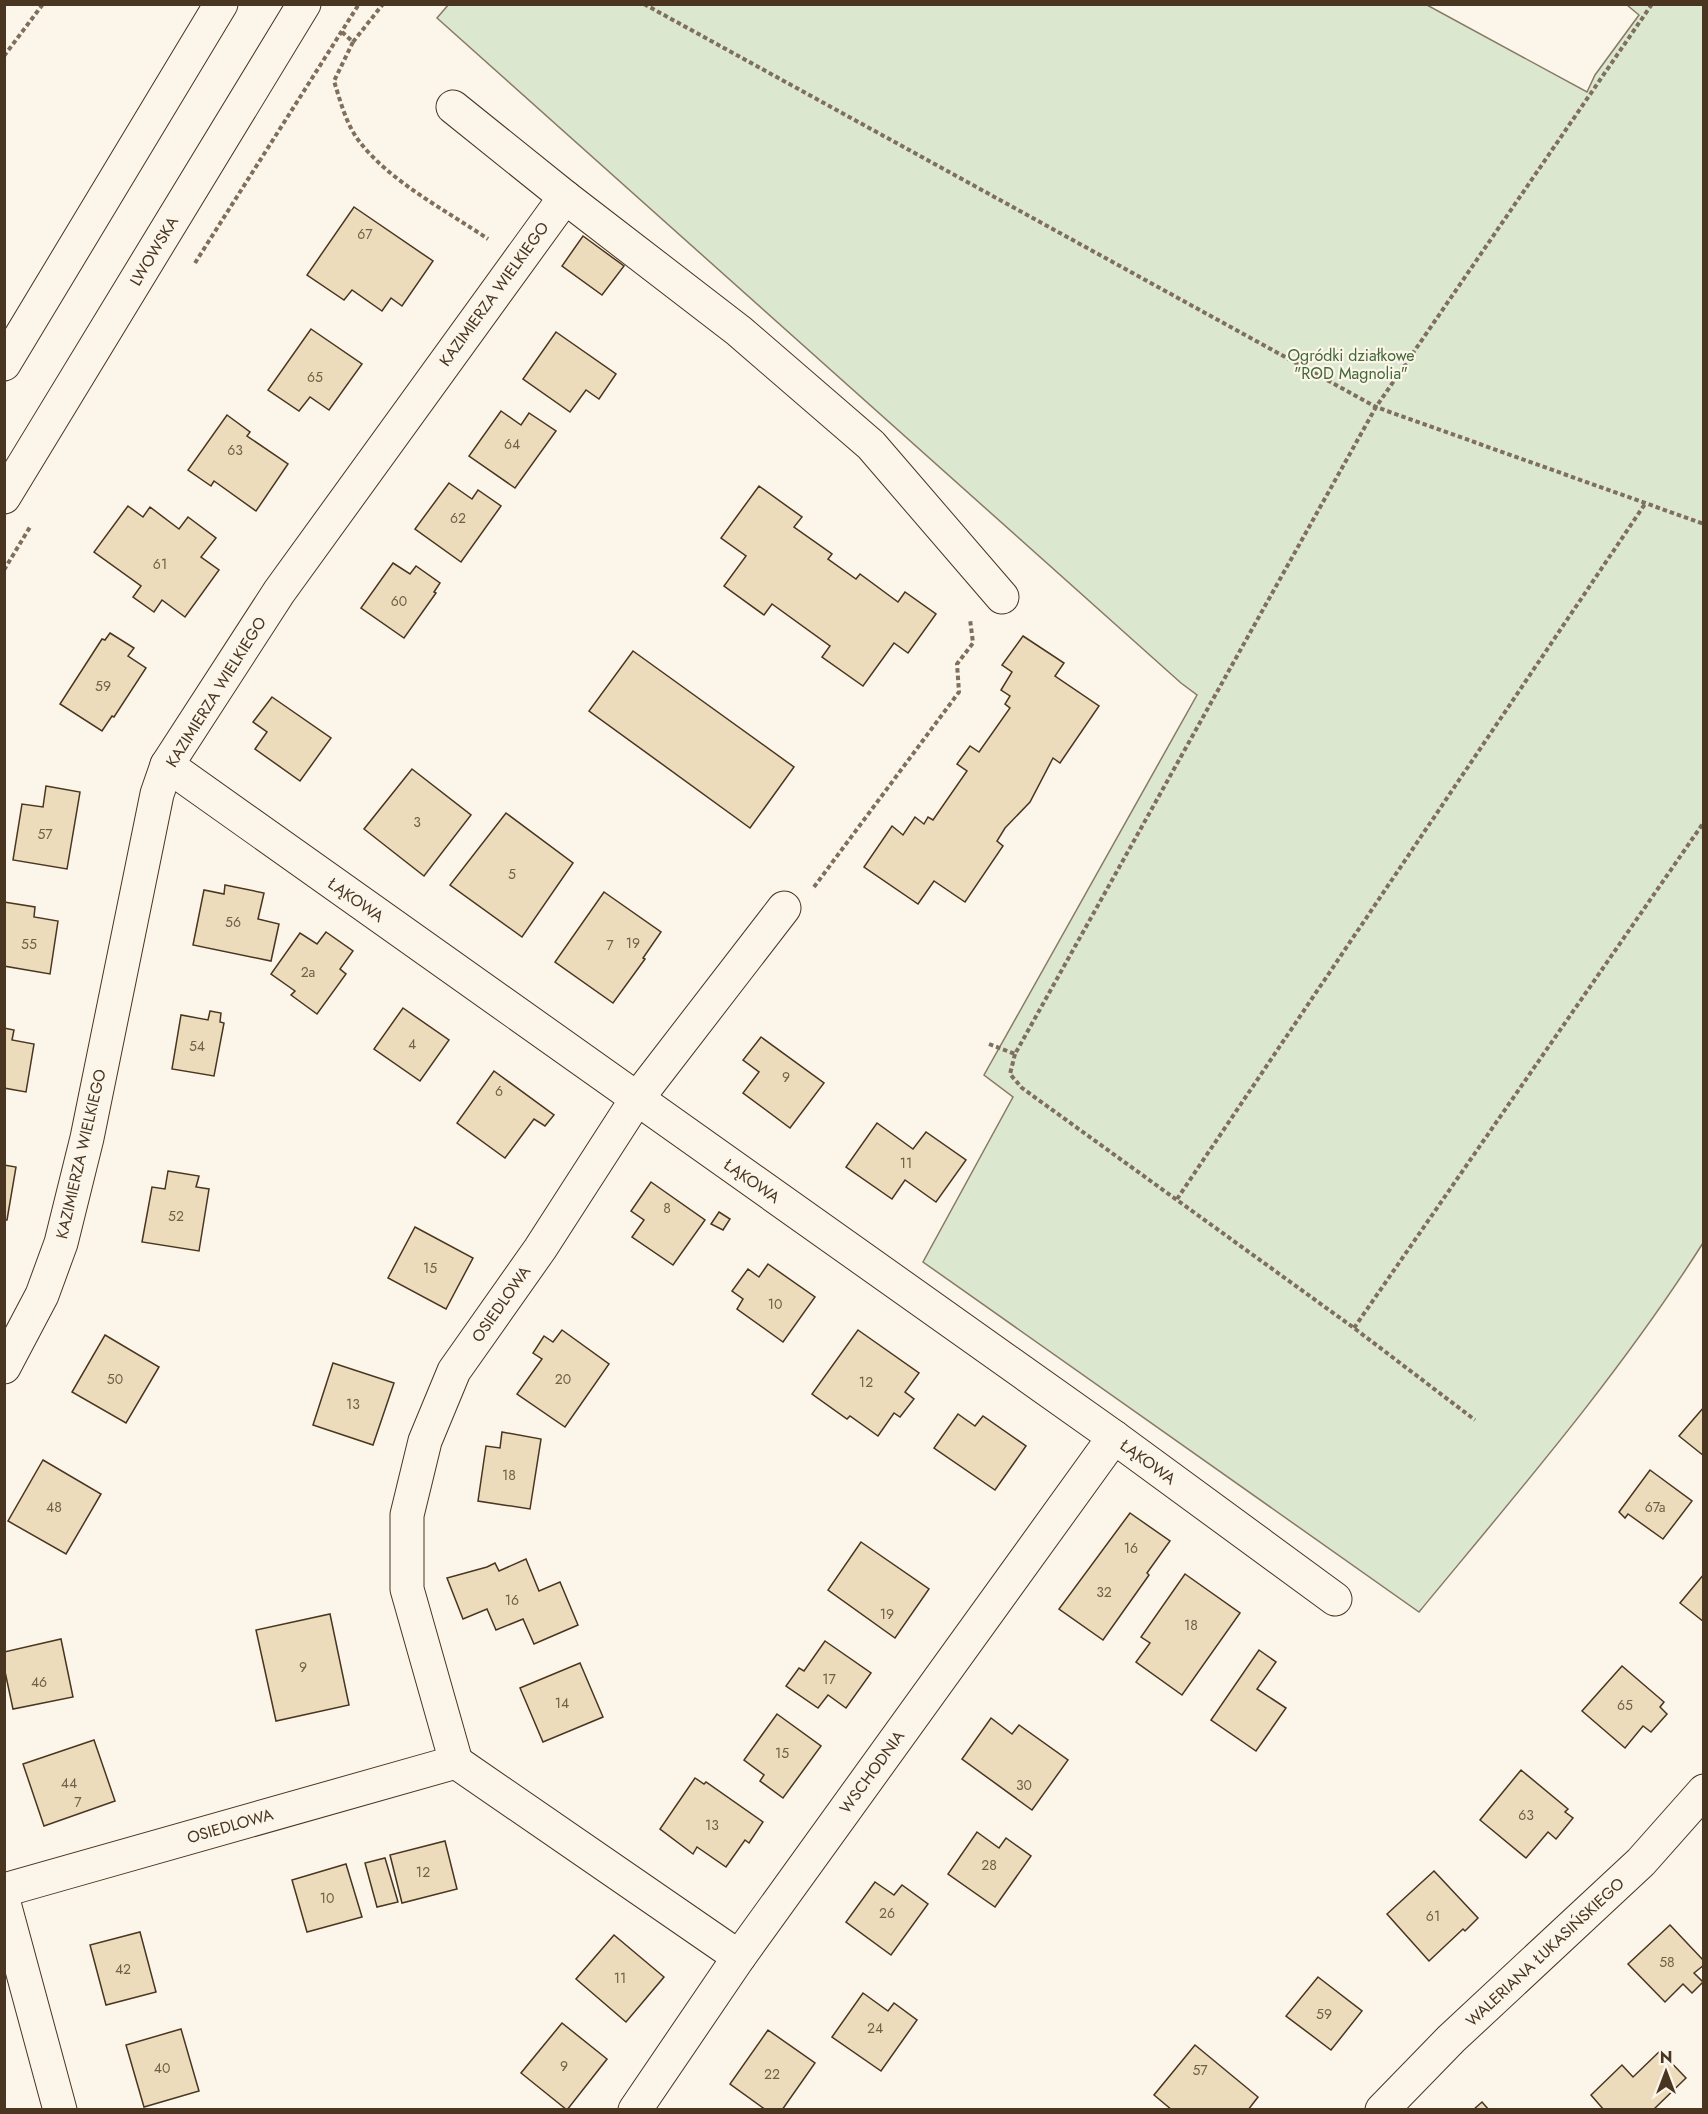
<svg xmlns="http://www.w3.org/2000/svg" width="1708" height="2114" font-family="Jost,sans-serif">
  <rect width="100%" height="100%" fill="#fbf6e9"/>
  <path fill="#dce7d0" stroke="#887966" stroke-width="1.5" d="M449,4L1427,5L1587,92L1595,75L1639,15L1627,5H1703V1243C1620,1374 1518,1492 1419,1612L923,1262L1013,1097L984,1075L1197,695L1181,683L437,18Z"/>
  <g fill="#ecdcbc" stroke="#4a3520" stroke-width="1.5">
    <path d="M354,207L433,261L402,306L391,298L382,311L352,290L344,300L307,275Z"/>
    <path d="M583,236L624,266L602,295L562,266Z"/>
    <path d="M311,329L362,364L329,410L310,397L299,411L268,390Z"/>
    <path d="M556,332L616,374L599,399L586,390L570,412L523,379Z"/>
    <path d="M501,411L521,425L529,413L556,431L515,488L469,456Z"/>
    <path d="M227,415L250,432L247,436L288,464L256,511L214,481L211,486L188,470Z"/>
    <path d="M449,483L472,499L478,490L501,506L461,562L415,529Z"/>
    <path d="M759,486L802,517L794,527L832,554L828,559L856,579L860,574L898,602L905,592L936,614L908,653L894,643L863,686L822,657L830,646L772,604L764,615L724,586L746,556L721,538Z"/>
    <path d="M128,506L143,517L150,507L179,529L188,517L216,538L201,557L219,570L185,617L162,600L154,612L133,597L141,586L94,552Z"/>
    <path d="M393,563L410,574L416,566L440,583L434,592L436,593L404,638L361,608Z"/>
    <path d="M110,633L134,648L128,656L146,668L114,717L112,716L102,731L60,704L102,639L105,640Z"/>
    <path d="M1023,636L1064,663L1055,676L1099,706L1060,763L1053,758L1030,802L1005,828L997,841L1003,846L965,902L934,881L918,904L864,867L892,826L903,835L915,817L924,824L928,817L933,820L967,771L957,764L970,746L979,752L1010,708L1005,704L1010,696L1001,690L1012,672L1002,665Z"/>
    <path d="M633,651L794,767L750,828L589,711Z"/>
    <path d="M272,697L331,738L300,781L255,749L267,732L253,722Z"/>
    <path d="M412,769L471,815L424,876L364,829Z"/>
    <path d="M46,786L80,792L67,869L13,860L22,804L43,807Z"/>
    <path d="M506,813L573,863L522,937L450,885Z"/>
    <path d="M225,885L264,893L258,919L279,924L271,961L193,945L204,890L224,894Z"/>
    <path d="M604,892L661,932L643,958L645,959L613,1003L555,962Z"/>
    <path d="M4,902L35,907L34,917L58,921L50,974L4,966Z"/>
    <path d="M326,932L353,951L340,969L346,974L317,1014L291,995L295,991L271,974L300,933L317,944Z"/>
    <path d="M403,1008L449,1040L420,1081L374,1049Z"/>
    <path d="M210,1011L221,1013L220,1022L224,1023L214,1076L172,1069L181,1015L208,1020Z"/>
    <path d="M4,1028L14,1030L12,1040L34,1044L26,1092L4,1088Z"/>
    <path d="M761,1037L824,1083L790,1128L743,1093L759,1072L743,1060Z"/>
    <path d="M494,1071L554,1115L545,1126L534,1119L505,1158L457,1123Z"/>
    <path d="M877,1123L913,1149L926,1132L966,1160L936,1202L905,1180L892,1199L846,1167Z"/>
    <path d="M4,1165L16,1167L7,1220H4Z"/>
    <path d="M168,1171L199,1176L196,1187L209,1189L199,1251L142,1242L152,1187L165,1189Z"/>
    <path d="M651,1182L705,1220L673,1265L632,1237L644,1220L631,1211Z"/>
    <path d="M719,1212L730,1219L723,1230L711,1224Z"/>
    <path d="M415,1227L473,1258L446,1309L388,1278Z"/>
    <path d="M768,1264L815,1297L783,1342L737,1309L743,1299L732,1291L748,1269L759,1277Z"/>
    <path d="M562,1330L609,1364L565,1427L517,1394L542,1359L533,1353L544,1336L553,1342Z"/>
    <path d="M858,1330L919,1373L905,1392L914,1399L900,1417L894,1413L878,1436L850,1416L847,1419L812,1394Z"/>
    <path d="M105,1335L159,1367L126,1423L72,1392Z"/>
    <path d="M333,1363L394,1383L373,1445L313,1425Z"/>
    <path d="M1704,1407V1456L1679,1436Z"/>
    <path d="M958,1414L975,1426L983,1416L1026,1446L995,1490L934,1448Z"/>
    <path d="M502,1432L541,1439L530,1509L478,1501L486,1446L500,1448Z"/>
    <path d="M43,1460L101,1494L66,1554L8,1521Z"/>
    <path d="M1650,1470L1692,1501L1663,1539L1628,1514L1625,1518L1619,1512Z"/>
    <path d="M1130,1513L1170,1541L1147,1573L1149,1575L1103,1640L1059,1609Z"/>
    <path d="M861,1542L929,1589L895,1638L828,1590Z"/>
    <path d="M526,1559L539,1591L560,1582L578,1625L534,1644L523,1619L496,1630L487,1609L463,1619L447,1578L487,1567L495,1563L499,1571Z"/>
    <path d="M1185,1574L1240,1613L1182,1695L1136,1662L1150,1643L1141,1637Z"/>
    <path d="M1704,1574V1622L1680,1603Z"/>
    <path d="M330,1614L349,1705L276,1721L256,1630Z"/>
    <path d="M61,1639L73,1697L13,1709L4,1667V1652Z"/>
    <path d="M825,1641L871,1673L846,1708L828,1695L818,1708L786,1686L799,1668L804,1671Z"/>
    <path d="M1259,1650L1276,1662L1257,1689L1286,1708L1256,1751L1211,1720Z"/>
    <path d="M580,1663L603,1717L543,1742L520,1688Z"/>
    <path d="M1622,1666L1664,1702L1660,1707L1667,1714L1651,1732L1643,1726L1625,1748L1582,1711Z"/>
    <path d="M777,1714L821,1746L783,1798L760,1781L764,1775L744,1760Z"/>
    <path d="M991,1718L1012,1734L1019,1725L1068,1760L1032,1810L962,1759Z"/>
    <path d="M94,1740L115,1801L44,1826L23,1764Z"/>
    <path d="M1521,1770L1568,1809L1565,1812L1573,1818L1556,1839L1548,1832L1526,1858L1480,1820Z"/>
    <path d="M695,1778L704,1784L706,1782L763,1822L749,1843L745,1840L726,1867L697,1847L693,1854L660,1829Z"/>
    <path d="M977,1832L999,1848L1006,1838L1031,1856L995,1907L948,1874Z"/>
    <path d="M445,1841L457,1889L402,1903L390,1855Z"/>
    <path d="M385,1858L398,1902L377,1907L365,1863Z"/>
    <path d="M346,1864L362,1917L307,1932L292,1880Z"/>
    <path d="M1434,1871L1478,1918L1465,1931L1463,1929L1429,1961L1387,1914Z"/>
    <path d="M875,1882L894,1895L902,1885L928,1904L891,1955L846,1922Z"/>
    <path d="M1670,1925L1704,1961V1965L1694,1973L1703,1982L1692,1993L1683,1984L1665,2002L1628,1964Z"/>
    <path d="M140,1932L156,1992L106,2005L90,1945Z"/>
    <path d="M614,1935L664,1977L626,2022L576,1979Z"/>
    <path d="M1318,1977L1362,2011L1331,2050L1286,2016Z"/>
    <path d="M863,1993L888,2011L894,2003L917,2020L881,2071L832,2037Z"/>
    <path d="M562,2023L607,2059L567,2110L521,2073Z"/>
    <path d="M181,2029L199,2091L144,2107L126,2045Z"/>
    <path d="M768,2030L815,2063L782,2110H766L730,2084Z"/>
    <path d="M1195,2045L1258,2097L1248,2110H1172L1154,2095Z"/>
    <path d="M1660,2051L1686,2078L1653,2110H1604L1591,2095L1622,2065L1633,2077Z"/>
    <path d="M1482,2102L1489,2110H1473Z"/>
  </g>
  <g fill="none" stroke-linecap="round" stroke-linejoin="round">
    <g stroke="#4a3520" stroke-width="35">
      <g id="street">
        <path d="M453,107L565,197L739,331L871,445L1002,597"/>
        <path d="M167,765L1114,1437L1335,1599"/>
        <path d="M4,1367L42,1295L61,1243L87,1138L157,794L167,765L279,592L565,197"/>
        <path d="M456,1762L407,1589V1515L425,1441L454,1371L540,1249L636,1100L784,908"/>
        <path d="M4,1890L456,1762L739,1957"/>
        <path d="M4,1903L60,2110"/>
        <path d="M635,2110L739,1957L1114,1437"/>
        <path d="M1382,2110L1451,2039L1641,1862L1704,1791"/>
      </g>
    </g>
    <g stroke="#4a3520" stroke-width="35">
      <g id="secondary">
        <path d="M4,364L221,4"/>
        <path d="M4,497L304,4"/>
      </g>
    </g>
    <g stroke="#7f6f5c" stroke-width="4" stroke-dasharray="4.5 3" stroke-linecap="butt">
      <path d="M644,4L1376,407L1704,524"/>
      <path d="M342,32L353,42L334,81C340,100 346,124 359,141C389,181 447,211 488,239"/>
      <path d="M353,42L383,4"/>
      <path d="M4,56L43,4"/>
      <path d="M195,263L359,4"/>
      <path d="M4,570L30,527"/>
      <path d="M814,887L959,692L957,664L973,643L970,619"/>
      <path d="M989,1044L1015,1054L1376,407L1652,4"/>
      <path d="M1015,1054L1010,1074L1022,1088L1354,1328L1475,1420"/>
      <path d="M1177,1199L1645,504"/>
      <path d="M1354,1328L1704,822"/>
    </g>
    <use href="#street" stroke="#fbf6e9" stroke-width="33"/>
    <use href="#secondary" stroke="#fbf6e9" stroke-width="33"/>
  </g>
  <g text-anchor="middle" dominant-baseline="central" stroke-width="4.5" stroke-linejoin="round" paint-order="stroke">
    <g font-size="14" fill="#725f47">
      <text x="365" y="234">67</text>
      <text x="315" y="377">65</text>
      <text x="512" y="444">64</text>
      <text x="235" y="450">63</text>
      <text x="458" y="518">62</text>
      <text x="160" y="564">61</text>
      <text x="399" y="601">60</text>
      <text x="103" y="686">59</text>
      <text x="417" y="822">3</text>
      <text x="45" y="834">57</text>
      <text x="512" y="874">5</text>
      <text x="233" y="922">56</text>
      <text x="633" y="943">19</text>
      <text x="29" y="944">55</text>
      <text x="610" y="945">7</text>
      <text x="308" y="972">2a</text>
      <text x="412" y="1044">4</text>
      <text x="197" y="1046">54</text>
      <text x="786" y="1077">9</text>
      <text x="499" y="1091">6</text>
      <text x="906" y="1163">11</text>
      <text x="667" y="1208">8</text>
      <text x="176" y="1216">52</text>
      <text x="430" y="1268">15</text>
      <text x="775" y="1304">10</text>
      <text x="115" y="1379">50</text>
      <text x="563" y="1379">20</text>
      <text x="866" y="1382">12</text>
      <text x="353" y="1404">13</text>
      <text x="509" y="1475">18</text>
      <text x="54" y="1507">48</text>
      <text x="1655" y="1507">67a</text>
      <text x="1131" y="1548">16</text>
      <text x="1104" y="1592">32</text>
      <text x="512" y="1600">16</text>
      <text x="887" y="1614">19</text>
      <text x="1191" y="1625">18</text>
      <text x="303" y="1667">9</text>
      <text x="829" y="1679">17</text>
      <text x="39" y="1682">46</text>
      <text x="562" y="1703">14</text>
      <text x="1625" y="1705">65</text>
      <text x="782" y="1753">15</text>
      <text x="69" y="1783">44</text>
      <text x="1024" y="1785">30</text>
      <text x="78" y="1802">7</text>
      <text x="1526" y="1815">63</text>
      <text x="712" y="1825">13</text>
      <text x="989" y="1865">28</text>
      <text x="423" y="1872">12</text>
      <text x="327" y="1898">10</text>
      <text x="887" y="1913">26</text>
      <text x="1433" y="1916">61</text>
      <text x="1667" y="1962">58</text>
      <text x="123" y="1969">42</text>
      <text x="620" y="1978">11</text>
      <text x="1324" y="2014">59</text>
      <text x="875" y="2028">24</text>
      <text x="564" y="2066">9</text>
      <text x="162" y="2068">40</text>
      <text x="1200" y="2070">57</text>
      <text x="772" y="2074">22</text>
    </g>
    <g font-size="16" fill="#4a3520" stroke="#fbf6e9">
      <text transform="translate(154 251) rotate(-59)">LWOWSKA</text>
      <text transform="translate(494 294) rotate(-54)">KAZIMIERZA WIELKIEGO</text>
      <text transform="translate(216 692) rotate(-58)">KAZIMIERZA WIELKIEGO</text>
      <text transform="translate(356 900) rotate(35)">ŁĄKOWA</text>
      <text transform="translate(81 1154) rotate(-77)">KAZIMIERZA WIELKIEGO</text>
      <text transform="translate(752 1181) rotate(35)">ŁĄKOWA</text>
      <text transform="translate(501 1304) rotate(-55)">OSIEDLOWA</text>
      <text transform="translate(1148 1462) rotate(36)">ŁĄKOWA</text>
      <text transform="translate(872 1772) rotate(-54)">WSCHODNIA</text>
      <text transform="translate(230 1826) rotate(-16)">OSIEDLOWA</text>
      <text transform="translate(1545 1952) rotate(-43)">WALERIANA ŁUKASIŃSKIEGO</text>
    </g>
    <g font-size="16" fill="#436837" stroke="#fbf6e9">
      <text x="1351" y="355">Ogródki działkowe<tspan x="1351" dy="18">"ROD Magnolia"</tspan></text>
    </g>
  </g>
  <rect width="1708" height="2114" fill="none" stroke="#4a3520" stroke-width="12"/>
  <g transform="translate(1666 2072)" stroke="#fbf6e9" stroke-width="4.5" paint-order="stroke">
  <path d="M0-4.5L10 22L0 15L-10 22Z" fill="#4a3520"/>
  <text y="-9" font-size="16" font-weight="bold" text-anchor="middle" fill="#4a3520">N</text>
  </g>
</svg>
